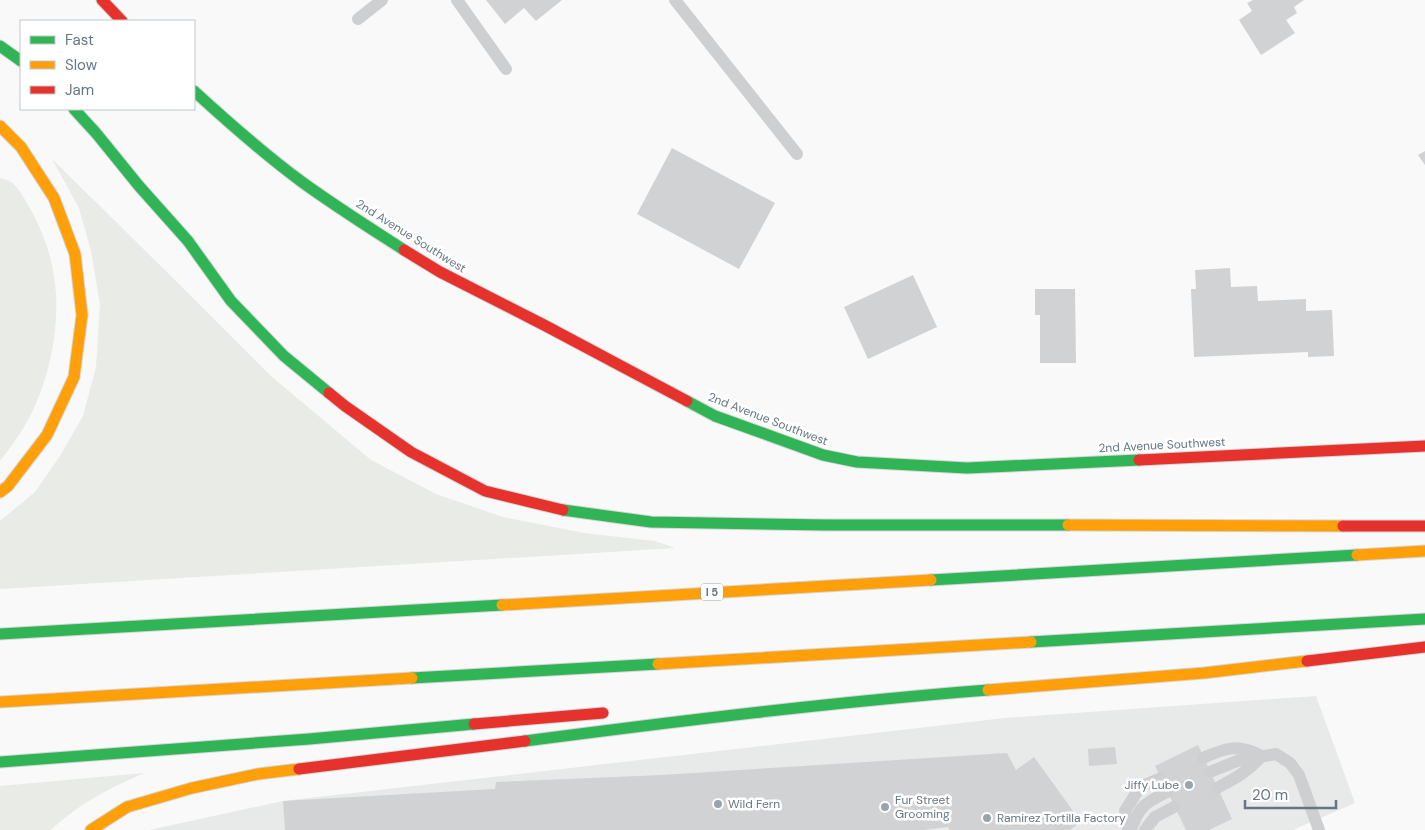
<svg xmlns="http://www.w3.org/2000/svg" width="1425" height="830" viewBox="0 0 1425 830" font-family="'DM Sans',sans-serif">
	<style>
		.built { fill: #e8e9e9 }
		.green { fill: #e8ebe6 }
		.building { fill: #d0d2d3 }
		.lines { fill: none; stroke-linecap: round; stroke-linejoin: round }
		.fast-casing { stroke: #d5d6d7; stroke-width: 13 }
		.slow-casing { stroke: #d5d6d7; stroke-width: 13 }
		.jam-casing { stroke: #d5d6d7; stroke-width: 13 }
		.lane { stroke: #cecfd0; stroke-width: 12 }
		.fast { stroke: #30b455; stroke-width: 11 }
		.slow { stroke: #ff9f0a; stroke-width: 11 }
		.jam { stroke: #e5322d; stroke-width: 11 }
		.poi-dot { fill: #99a4ac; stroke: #fff; stroke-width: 2 }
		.labels { text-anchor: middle; stroke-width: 5; stroke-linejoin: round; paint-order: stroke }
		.shield { fill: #fff; stroke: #939fa8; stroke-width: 1 }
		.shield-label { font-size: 11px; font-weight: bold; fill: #657683 }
		.street-label { font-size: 12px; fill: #657683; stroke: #fff }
		.poi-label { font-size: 12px; fill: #657683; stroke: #fff; text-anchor: start }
	</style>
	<rect width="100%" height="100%" fill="#f9f9f9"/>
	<path class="built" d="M 1316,696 L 1355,803 L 1293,830 L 149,830 L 283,801 L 1005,718 Z"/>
	<path class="green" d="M 52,159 L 173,278 L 272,377 L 371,460 L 436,494 L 503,517 L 584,533 L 655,541 L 675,548 L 0,589 L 0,521 L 35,492 L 60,456 L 83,416 L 96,367 L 100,304 L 91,251 L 79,208 Z
		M 0,178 C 3,179 8,180 11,182 C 19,187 35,216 39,226 C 46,242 52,260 54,277 C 61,316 52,367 36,403 C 28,424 13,444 0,461 Z
		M 144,773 C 108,789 80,803 51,830 L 0,830 L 0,786 Z"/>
	<path class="building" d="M 486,0 L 562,0 L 536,21 L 524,8 L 505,24 Z
		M 1253,0 L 1304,0 L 1294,7 L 1297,13 L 1286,20 L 1295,33 L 1261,55 L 1239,20 L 1252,11 L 1247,3 Z
		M 672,148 L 775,203 L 739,269 L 637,214 Z
		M 1425,151 L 1425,165 L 1418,155 Z
		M 1230,268 L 1231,287 L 1257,286 L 1258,301 L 1306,299 L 1306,311 L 1332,310 L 1334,356 L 1308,357 L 1308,352 L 1194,357 L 1191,289 L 1196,289 L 1195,270 Z
		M 913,275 L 937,327 L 868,359 L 844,307 Z
		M 1035,289 L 1075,289 L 1076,363 L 1040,363 L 1040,315 L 1035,315 Z
		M 1198,745 L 1232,819 L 1209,830 L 1186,830 L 1155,766 Z
		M 1115,747 L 1117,764 L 1089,766 L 1088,749 Z
		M 1007,753 L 1016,770 L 1034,757 L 1081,822 L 1070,830 L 950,830 L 948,827 L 923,830 L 285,830 L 283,801 L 495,789 L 496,782 L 662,775 Z"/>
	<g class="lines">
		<g class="fast-casing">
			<path id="fast" d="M 0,46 L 21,61
				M 194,91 C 229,123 264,154 302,182 C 335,206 370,228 404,250
				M 74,109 L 96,133 L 139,186 L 188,241 L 231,301 L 284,356 L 329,393
				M 687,401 L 715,416 L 823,455 L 857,462 L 967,468 L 1139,460
				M 563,510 L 651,522 L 826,525 L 1068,525
				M 931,580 L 1357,555
				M 0,634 L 502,605
				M 1031,642 L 1425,619
				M 412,678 L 658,664
				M 525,741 C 679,721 833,702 988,690
				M 0,762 L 309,739 L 474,724"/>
		</g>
		<g class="slow-casing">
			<path id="slow" d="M 0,126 L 21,147 L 54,198 L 75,254 L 82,315 L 74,377 L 47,435 L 8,486 L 0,492
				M 1068,525 L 1343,526
				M 1357,555 L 1425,551
				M 502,605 L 931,580
				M 658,664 L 1031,642
				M 988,690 L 1204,673 L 1307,661
				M 0,702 L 412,678
				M 91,830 L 127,807 L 192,788 L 258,774 L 299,769"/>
		</g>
		<g class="jam-casing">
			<path id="jam" d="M 102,0 L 122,21
				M 404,250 L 440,272 L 544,325 L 687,401
				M 329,393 L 345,406 L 411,452 L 485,491 L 563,510
				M 1139,460 L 1425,446
				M 1343,526 L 1425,526
				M 1307,661 L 1425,647
				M 474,724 L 603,713
				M 299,769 L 525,741"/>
		</g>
		<path class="lane" d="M 457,0 L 506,69
			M 675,0 L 797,154
			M 358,19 L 382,0
			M 1203,758 C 1227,747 1238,744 1262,756 C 1247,772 1236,778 1217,788
			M 1210,772 L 1237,761 L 1276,754 L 1290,763 L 1299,775 L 1319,830
			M 1128,830 L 1125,811 L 1140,787 L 1161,778
			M 1131,830 C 1139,806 1145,803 1167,792
			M 1145,830 L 1155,817 L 1174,807"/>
		<use href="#fast" class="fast"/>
		<use href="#slow" class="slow"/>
		<use href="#jam" class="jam"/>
	</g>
	<g class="poi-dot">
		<circle cx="1189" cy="785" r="5"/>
		<circle cx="718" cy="804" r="5"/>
		<circle cx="885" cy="807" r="5"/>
		<circle cx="987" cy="818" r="5"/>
	</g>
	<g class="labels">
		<rect class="shield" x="701" y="583.5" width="22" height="17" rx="4"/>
		<g class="shield-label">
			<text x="712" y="596">I 5</text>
		</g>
		<g class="street-label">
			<text transform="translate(411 236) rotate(32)" y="4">2nd Avenue Southwest</text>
			<text transform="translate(768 419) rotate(21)" y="4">2nd Avenue Southwest</text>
			<text transform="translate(1162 445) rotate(-3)" y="4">2nd Avenue Southwest</text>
		</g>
		<g class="poi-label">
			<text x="1179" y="789" text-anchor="end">Jiffy Lube</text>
			<text x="895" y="804">Fur Street<tspan x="895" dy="14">Grooming</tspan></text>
			<text x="728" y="808">Wild Fern</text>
			<text x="997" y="822">Ramirez Tortilla Factory</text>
		</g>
	</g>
	<rect x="20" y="20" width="175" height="90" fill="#ffffff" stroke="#c1c8cd"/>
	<rect x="30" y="36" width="25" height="8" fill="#30b455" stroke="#c1c8cd"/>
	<text x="65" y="45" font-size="15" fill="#657683">Fast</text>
	<rect x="30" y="61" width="25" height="8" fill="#ff9f0a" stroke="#c1c8cd"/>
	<text x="65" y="70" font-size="15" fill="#657683">Slow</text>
	<rect x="30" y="86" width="25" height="8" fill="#e5322d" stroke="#c1c8cd"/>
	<text x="65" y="95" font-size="15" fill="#657683">Jam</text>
	<path d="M1245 800v8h91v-8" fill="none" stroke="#657683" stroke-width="2.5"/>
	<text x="1252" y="800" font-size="15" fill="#657683" stroke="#ffffff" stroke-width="4" paint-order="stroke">20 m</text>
</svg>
